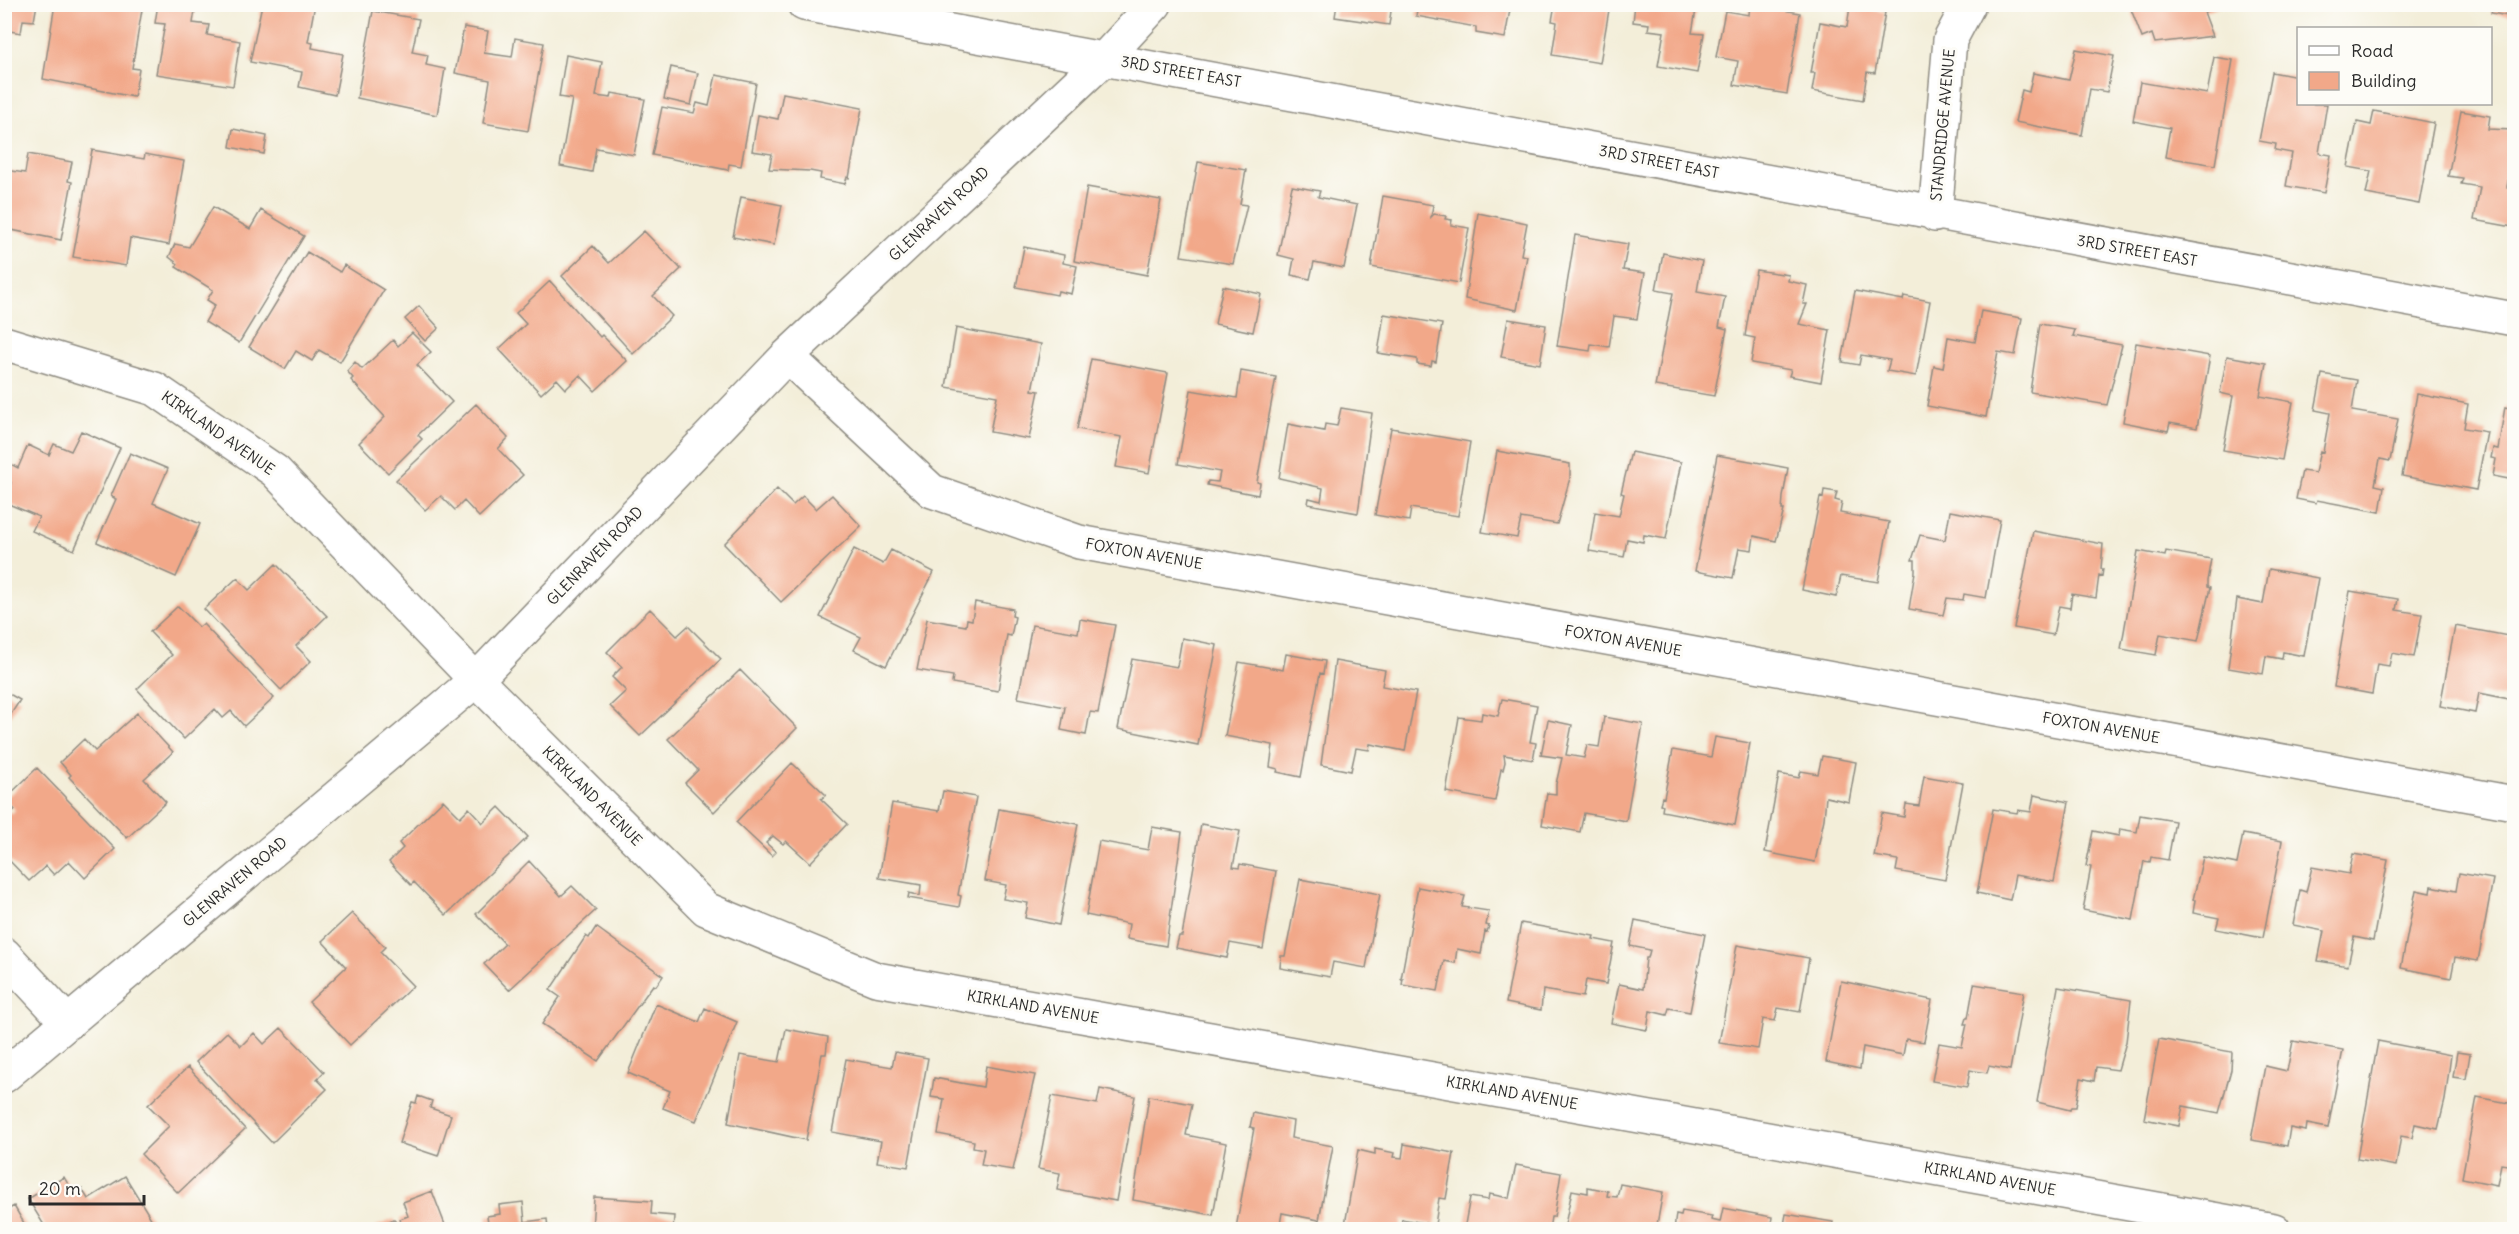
<svg xmlns="http://www.w3.org/2000/svg" width="2519" height="1234" viewBox="0 0 2519 1234" font-family="Delius,sans-serif">
	<style>
		.building { fill: #f2a889 }
		.lines { fill: none; stroke-linecap: round; stroke-linejoin: round }
		.minor-casing { stroke: #8f8c82; stroke-width: 36 }
		.minor { stroke: #fff; stroke-width: 33 }
		.labels { text-anchor: middle; stroke-width: 6; stroke-linejoin: round; paint-order: stroke }
		.street-label { font-size: 15px; fill: #2b2b2b; stroke: #fdfcf7 }
	</style>
	<rect width="100%" height="100%" fill="#fdfcf7"/>
	<filter id="ink" filterUnits="userSpaceOnUse"><feTurbulence type="fractalNoise" baseFrequency=".0167" numOctaves="2"/><feDisplacementMap in="SourceGraphic" scale="12" xChannelSelector="R" yChannelSelector="G"/><feConvolveMatrix kernelMatrix="1 2 1 2 8 2 1 2 1" color-interpolation-filters="sRGB"/></filter>
	<filter id="wash" filterUnits="userSpaceOnUse"><feTurbulence type="fractalNoise" baseFrequency=".008" numOctaves="4" result="noise"/><feDisplacementMap in="SourceGraphic" scale="24" xChannelSelector="R" yChannelSelector="G"/><feGaussianBlur stdDeviation="1.35" result="paint"/><feColorMatrix in="noise" values="0 0 0 0 0 0 0 0 0 0 0 0 0 0 0 0 0 1.4 0 .05"/><feComposite in="paint" operator="in"/></filter>
	<g filter="url(#wash)">
		<rect width="100%" height="100%" fill="#f3eed9"/>
		<g id="blocks">
			<path class="building" d="M 4,4 L 37,4 L 34,21 L 23,20 L 21,33 L 4,30 Z
				M 55,4 L 100,4 L 106,7 L 106,4 L 143,4 L 132,68 L 139,69 L 134,97 L 43,79 Z
				M 158,4 L 196,4 L 193,23 L 209,25 L 207,35 L 240,41 L 233,86 L 156,74 L 165,24 L 155,23 Z
				M 262,4 L 315,4 L 308,42 L 313,43 L 312,48 L 343,54 L 335,95 L 299,87 L 302,72 L 250,62 Z
				M 1337,4 L 1392,4 L 1389,25 L 1335,17 Z
				M 1418,4 L 1511,4 L 1505,38 L 1476,33 L 1476,27 L 1416,16 Z
				M 1555,4 L 1610,4 L 1600,63 L 1552,55 L 1557,22 L 1552,21 Z
				M 1635,4 L 1697,4 L 1692,33 L 1704,34 L 1697,73 L 1658,66 L 1664,32 L 1648,30 L 1649,24 L 1633,22 Z
				M 1750,4 L 1800,13 L 1787,94 L 1734,85 L 1738,61 L 1716,57 L 1725,11 L 1749,15 Z
				M 2129,4 L 2221,4 L 2221,5 L 2204,12 L 2213,36 L 2155,43 L 2152,34 L 2142,38 Z
				M 2493,4 L 2514,4 L 2514,17 L 2491,13 Z
				M 1850,6 L 1885,12 L 1875,73 L 1867,72 L 1863,100 L 1812,91 L 1815,73 L 1811,73 L 1820,22 L 1847,27 Z
				M 373,11 L 419,19 L 412,52 L 428,55 L 426,65 L 445,69 L 437,115 L 357,98 Z
				M 464,27 L 488,31 L 484,53 L 512,57 L 515,38 L 544,43 L 528,131 L 483,123 L 490,80 L 455,73 Z
				M 2076,49 L 2114,56 L 2107,92 L 2090,89 L 2082,135 L 2015,122 L 2022,90 L 2029,92 L 2033,73 L 2069,80 Z
				M 566,55 L 602,62 L 596,96 L 611,98 L 612,93 L 645,99 L 634,155 L 596,148 L 592,172 L 560,166 L 572,99 L 559,97 Z
				M 2214,57 L 2233,60 L 2215,165 L 2165,157 L 2170,128 L 2133,121 L 2140,82 L 2207,94 Z
				M 671,67 L 698,73 L 691,105 L 664,99 Z
				M 2272,72 L 2298,77 L 2298,104 L 2327,104 L 2319,153 L 2331,155 L 2324,193 L 2286,186 L 2292,153 L 2275,150 L 2276,144 L 2259,141 Z
				M 716,75 L 756,83 L 741,166 L 729,164 L 728,170 L 652,155 L 662,107 L 694,113 L 697,103 L 709,106 Z
				M 783,93 L 862,108 L 849,178 L 847,177 L 845,184 L 820,179 L 821,173 L 810,171 L 769,169 L 772,154 L 752,151 L 758,115 L 778,119 Z
				M 2374,111 L 2434,123 L 2419,204 L 2366,194 L 2371,171 L 2348,167 L 2357,122 L 2371,125 Z
				M 2461,111 L 2490,116 L 2488,129 L 2514,130 L 2514,148 L 2507,187 L 2514,188 L 2513,227 L 2474,220 L 2480,187 L 2461,184 L 2463,178 L 2448,176 Z
				M 233,129 L 267,136 L 264,154 L 230,147 Z
				M 92,150 L 144,159 L 145,154 L 184,161 L 169,245 L 130,238 L 126,266 L 73,257 Z
				M 28,154 L 72,162 L 68,181 L 72,182 L 61,240 L 11,230 L 5,257 L 5,170 L 25,173 Z
				M 1198,162 L 1246,170 L 1240,204 L 1247,205 L 1233,264 L 1181,256 Z
				M 1292,186 L 1320,191 L 1318,197 L 1357,205 L 1344,268 L 1314,262 L 1310,279 L 1291,275 L 1294,259 L 1278,255 Z
				M 1087,187 L 1161,200 L 1147,275 L 1074,261 Z
				M 1383,196 L 1433,205 L 1431,217 L 1434,214 L 1446,216 L 1445,219 L 1452,220 L 1451,225 L 1469,228 L 1459,283 L 1371,267 Z
				M 741,197 L 782,205 L 774,245 L 733,237 Z
				M 213,207 L 250,229 L 261,210 L 304,236 L 239,343 L 205,322 L 215,305 L 207,300 L 213,290 L 176,267 L 178,264 L 169,257 L 175,244 L 189,247 Z
				M 1478,213 L 1527,223 L 1521,255 L 1527,256 L 1517,310 L 1465,299 Z
				M 644,231 L 681,269 L 653,296 L 672,316 L 633,354 L 562,276 L 593,246 L 609,263 Z
				M 1575,235 L 1628,244 L 1623,270 L 1645,273 L 1637,319 L 1614,316 L 1609,347 L 1591,344 L 1590,351 L 1557,346 Z
				M 1024,247 L 1064,255 L 1063,263 L 1077,266 L 1071,294 L 1058,291 L 1057,295 L 1016,287 Z
				M 307,252 L 340,272 L 344,265 L 384,290 L 340,362 L 319,350 L 312,361 L 296,351 L 285,369 L 249,347 Z
				M 1663,253 L 1702,261 L 1697,292 L 1725,297 L 1719,327 L 1727,329 L 1714,396 L 1655,386 L 1673,293 L 1656,290 Z
				M 1756,270 L 1789,275 L 1788,281 L 1807,285 L 1803,304 L 1807,304 L 1799,324 L 1830,330 L 1821,382 L 1789,376 L 1791,370 L 1751,363 L 1755,338 L 1745,336 Z
				M 550,281 L 600,337 L 602,335 L 627,361 L 595,391 L 580,375 L 566,389 L 557,379 L 541,394 L 499,349 L 526,324 L 516,313 Z
				M 1223,286 L 1261,294 L 1253,332 L 1215,324 Z
				M 1855,291 L 1903,300 L 1904,296 L 1930,301 L 1916,376 L 1887,371 L 1890,360 L 1861,355 L 1859,365 L 1842,362 Z
				M 419,306 L 439,328 L 425,341 L 405,319 Z
				M 1981,311 L 2022,318 L 2015,355 L 1998,352 L 1986,417 L 1927,406 L 1934,366 L 1943,368 L 1948,337 L 1975,342 Z
				M 1384,314 L 1442,324 L 1436,362 L 1432,361 L 1431,366 L 1417,364 L 1417,359 L 1378,353 Z
				M 1508,319 L 1546,325 L 1540,364 L 1501,357 Z
				M 2040,324 L 2075,330 L 2073,336 L 2122,345 L 2107,405 L 2030,392 Z
				M 956,328 L 1041,344 L 1032,390 L 1039,391 L 1029,439 L 990,432 L 997,396 L 946,387 Z
				M 412,333 L 431,352 L 417,365 L 452,402 L 418,435 L 422,439 L 388,473 L 359,443 L 385,417 L 351,380 L 353,378 L 347,371 L 355,362 L 362,369 L 393,340 L 398,346 Z
				M 2136,343 L 2210,356 L 2197,428 L 2170,423 L 2168,431 L 2123,422 Z
				M 2227,356 L 2266,363 L 2260,396 L 2293,402 L 2282,460 L 2223,450 L 2233,396 L 2220,393 Z
				M 1091,359 L 1168,373 L 1149,473 L 1116,467 L 1122,437 L 1077,429 Z
				M 1241,371 L 1276,377 L 1257,482 L 1260,483 L 1258,495 L 1207,485 L 1208,481 L 1218,482 L 1220,472 L 1178,464 L 1191,390 L 1237,398 Z
				M 2322,374 L 2357,380 L 2352,411 L 2398,419 L 2390,461 L 2380,459 L 2375,485 L 2384,487 L 2380,512 L 2317,500 L 2316,503 L 2296,499 L 2302,471 L 2315,473 L 2320,451 L 2323,452 L 2330,413 L 2315,410 Z
				M 2417,394 L 2468,404 L 2464,428 L 2487,432 L 2476,490 L 2402,476 Z
				M 476,404 L 508,438 L 498,449 L 523,475 L 479,517 L 464,501 L 455,510 L 441,496 L 425,510 L 396,480 Z
				M 2505,407 L 2514,409 L 2514,480 L 2493,476 L 2496,459 L 2491,458 L 2493,448 L 2498,449 Z
				M 1341,408 L 1372,413 L 1358,513 L 1308,504 L 1309,498 L 1321,501 L 1323,488 L 1279,478 L 1288,424 L 1324,431 L 1325,424 L 1337,426 Z
				M 1391,428 L 1470,442 L 1458,516 L 1411,508 L 1409,521 L 1375,515 Z
				M 81,431 L 120,448 L 74,550 L 32,531 L 39,517 L 4,502 L 11,483 L 4,480 L 4,467 L 7,462 L 18,468 L 28,445 L 49,455 L 54,444 L 71,451 Z
				M 1497,451 L 1570,464 L 1570,478 L 1557,524 L 1521,518 L 1517,538 L 1482,532 Z
				M 1631,452 L 1681,462 L 1666,539 L 1644,535 L 1643,542 L 1627,539 L 1624,557 L 1589,551 L 1595,512 L 1619,516 L 1624,494 L 1621,493 Z
				M 130,453 L 168,469 L 153,503 L 200,524 L 176,577 L 97,542 L 116,499 L 111,496 Z
				M 1717,455 L 1788,468 L 1783,497 L 1782,510 L 1784,510 L 1776,541 L 1754,536 L 1752,550 L 1739,548 L 1733,578 L 1695,571 Z
				M 777,489 L 793,505 L 803,496 L 816,509 L 832,495 L 861,526 L 781,602 L 724,544 Z
				M 1824,490 L 1837,492 L 1835,500 L 1842,502 L 1840,513 L 1889,522 L 1878,582 L 1841,576 L 1836,597 L 1802,590 L 1820,497 L 1823,498 Z
				M 1950,511 L 2000,520 L 1986,598 L 1964,594 L 1963,600 L 1947,598 L 1943,615 L 1909,609 L 1915,572 L 1915,560 L 1912,560 L 1920,535 L 1945,540 Z
				M 2033,531 L 2103,544 L 2101,569 L 2103,569 L 2102,576 L 2099,575 L 2096,598 L 2072,594 L 2070,608 L 2059,606 L 2053,635 L 2014,628 Z
				M 854,549 L 883,564 L 891,550 L 934,572 L 886,666 L 854,650 L 861,637 L 820,617 Z
				M 2138,551 L 2165,556 L 2166,551 L 2211,559 L 2207,581 L 2207,587 L 2210,588 L 2198,641 L 2160,634 L 2156,655 L 2121,649 Z
				M 276,564 L 327,616 L 296,646 L 311,661 L 281,690 L 204,609 L 237,578 L 249,590 Z
				M 2269,569 L 2318,578 L 2304,656 L 2283,652 L 2282,659 L 2266,656 L 2263,674 L 2228,668 L 2237,599 L 2263,604 Z
				M 2350,591 L 2398,599 L 2396,610 L 2422,614 L 2414,657 L 2392,653 L 2389,666 L 2377,664 L 2372,694 L 2334,687 Z
				M 975,602 L 1013,609 L 1012,616 L 1015,617 L 1011,636 L 1007,635 L 998,691 L 952,683 L 953,676 L 917,670 L 927,619 L 966,626 L 967,619 L 972,620 Z
				M 178,606 L 199,627 L 203,624 L 274,698 L 244,726 L 231,711 L 223,718 L 215,709 L 184,739 L 137,689 L 172,655 L 150,632 Z
				M 650,609 L 677,636 L 688,626 L 721,659 L 640,736 L 610,706 L 626,691 L 612,677 L 622,667 L 607,652 Z
				M 1080,619 L 1115,625 L 1098,713 L 1090,712 L 1086,735 L 1061,730 L 1065,707 L 1018,698 L 1032,625 L 1078,633 Z
				M 2455,626 L 2514,637 L 2514,700 L 2479,693 L 2475,713 L 2440,706 Z
				M 1182,638 L 1217,645 L 1198,745 L 1118,729 L 1132,659 L 1177,667 Z
				M 1286,654 L 1325,661 L 1323,674 L 1320,673 L 1301,777 L 1277,772 L 1278,769 L 1270,767 L 1273,745 L 1225,736 L 1239,662 L 1283,670 Z
				M 1335,661 L 1385,670 L 1382,686 L 1416,692 L 1405,751 L 1370,744 L 1369,750 L 1356,748 L 1351,771 L 1321,765 Z
				M 740,670 L 797,728 L 714,812 L 685,783 L 698,770 L 668,739 Z
				M 4,691 L 20,700 L 4,725 Z
				M 1502,699 L 1537,705 L 1530,742 L 1536,743 L 1533,760 L 1504,755 L 1505,762 L 1503,770 L 1501,769 L 1495,801 L 1446,792 L 1459,717 L 1481,720 L 1482,713 L 1498,716 Z
				M 137,713 L 173,752 L 144,779 L 166,802 L 127,838 L 69,777 L 71,775 L 60,762 L 84,739 L 95,751 Z
				M 1604,717 L 1643,724 L 1626,821 L 1584,813 L 1580,832 L 1542,825 L 1547,793 L 1556,794 L 1556,784 L 1562,758 L 1541,755 L 1548,720 L 1572,725 L 1566,755 L 1584,758 L 1587,745 L 1599,747 Z
				M 1715,737 L 1750,743 L 1735,825 L 1662,811 L 1663,805 L 1660,804 L 1662,797 L 1664,798 L 1673,750 L 1711,757 Z
				M 1822,756 L 1856,762 L 1849,802 L 1826,797 L 1824,819 L 1815,862 L 1765,852 L 1779,774 L 1799,778 L 1801,771 L 1818,774 Z
				M 792,763 L 826,795 L 821,799 L 847,824 L 810,863 L 786,841 L 783,844 L 773,836 L 766,843 L 776,852 L 772,856 L 736,822 Z
				M 37,768 L 115,849 L 85,878 L 69,861 L 54,875 L 46,866 L 29,881 L 4,855 L 4,807 L 11,814 L 15,810 L 5,799 Z
				M 1924,776 L 1963,783 L 1945,880 L 1896,871 L 1898,860 L 1874,856 L 1882,813 L 1904,817 L 1906,804 L 1919,806 Z
				M 943,791 L 976,797 L 958,895 L 961,896 L 959,907 L 908,898 L 909,893 L 920,896 L 921,885 L 879,878 L 892,803 L 939,811 Z
				M 2034,795 L 2069,802 L 2054,882 L 2015,875 L 2010,900 L 1977,893 L 1993,809 L 2017,813 L 2018,810 L 2031,812 Z
				M 443,800 L 460,817 L 469,808 L 483,823 L 499,807 L 528,837 L 446,915 L 414,882 L 411,885 L 389,862 L 403,848 L 399,843 Z
				M 999,809 L 1078,824 L 1059,925 L 1025,918 L 1028,903 L 1003,899 L 1006,885 L 985,881 Z
				M 2140,815 L 2175,821 L 2168,860 L 2151,857 L 2150,862 L 2144,861 L 2133,920 L 2083,910 L 2091,867 L 2086,866 L 2093,831 L 2119,836 L 2120,829 L 2137,832 Z
				M 1201,824 L 1240,831 L 1233,867 L 1239,868 L 1240,864 L 1276,871 L 1263,949 L 1230,943 L 1227,958 L 1176,948 L 1179,936 L 1182,936 Z
				M 1152,827 L 1182,832 L 1166,946 L 1127,939 L 1129,924 L 1086,915 L 1099,841 L 1148,850 Z
				M 2243,834 L 2282,841 L 2263,938 L 2216,929 L 2219,918 L 2193,913 L 2195,900 L 2193,900 L 2203,857 L 2237,864 Z
				M 2353,854 L 2388,860 L 2373,941 L 2354,937 L 2348,966 L 2318,961 L 2324,931 L 2293,925 L 2300,890 L 2306,892 L 2312,867 L 2349,874 Z
				M 529,861 L 561,896 L 572,886 L 596,910 L 509,990 L 484,964 L 505,944 L 476,914 Z
				M 2459,873 L 2493,879 L 2478,961 L 2455,957 L 2451,978 L 2401,968 L 2416,890 L 2430,893 L 2431,886 L 2456,891 Z
				M 1300,879 L 1380,894 L 1366,968 L 1333,962 L 1330,977 L 1280,968 L 1281,956 L 1285,956 Z
				M 1418,887 L 1465,896 L 1462,907 L 1489,911 L 1486,925 L 1489,926 L 1487,932 L 1485,931 L 1481,954 L 1457,949 L 1455,963 L 1444,961 L 1438,991 L 1402,985 L 1403,979 L 1401,979 Z
				M 352,913 L 385,947 L 380,952 L 413,986 L 350,1045 L 309,1002 L 346,967 L 322,941 Z
				M 1635,920 L 1705,934 L 1690,1012 L 1669,1008 L 1667,1015 L 1650,1011 L 1647,1030 L 1611,1023 L 1619,984 L 1643,989 L 1646,958 L 1648,958 L 1650,950 L 1630,946 Z
				M 1521,923 L 1594,936 L 1593,939 L 1614,943 L 1606,984 L 1586,980 L 1583,997 L 1543,990 L 1541,1010 L 1506,1003 Z
				M 596,927 L 663,976 L 656,986 L 653,985 L 598,1061 L 542,1024 L 560,997 L 550,990 L 586,936 L 589,938 Z
				M 1737,945 L 1809,958 L 1800,1012 L 1778,1008 L 1775,1021 L 1763,1019 L 1758,1049 L 1719,1043 Z
				M 1841,981 L 1932,1000 L 1924,1042 L 1906,1039 L 1903,1055 L 1863,1047 L 1860,1069 L 1826,1062 Z
				M 1974,984 L 2024,992 L 2010,1070 L 1989,1066 L 1987,1073 L 1970,1070 L 1967,1087 L 1932,1081 L 1939,1043 L 1962,1047 L 1967,1024 L 1964,1024 L 1966,1018 L 1968,1018 Z
				M 2058,987 L 2131,1000 L 2126,1042 L 2118,1070 L 2096,1067 L 2094,1081 L 2081,1078 L 2076,1107 L 2071,1107 L 2070,1110 L 2037,1102 Z
				M 656,1004 L 699,1022 L 705,1008 L 737,1022 L 696,1121 L 663,1108 L 670,1091 L 628,1073 Z
				M 281,1028 L 324,1072 L 317,1079 L 327,1089 L 272,1143 L 196,1062 L 227,1032 L 241,1046 L 254,1033 L 264,1044 Z
				M 786,1029 L 828,1037 L 826,1054 L 822,1054 L 806,1140 L 728,1123 L 740,1055 L 779,1062 Z
				M 2159,1039 L 2232,1052 L 2231,1070 L 2219,1113 L 2183,1106 L 2179,1126 L 2144,1119 Z
				M 2293,1041 L 2343,1050 L 2328,1128 L 2307,1124 L 2306,1131 L 2290,1128 L 2287,1146 L 2251,1140 L 2265,1066 L 2287,1071 Z
				M 2378,1041 L 2451,1055 L 2445,1100 L 2438,1129 L 2415,1124 L 2412,1138 L 2401,1136 L 2396,1166 L 2357,1159 Z
				M 895,1052 L 928,1058 L 908,1167 L 877,1162 L 881,1141 L 832,1132 L 846,1059 L 892,1067 Z
				M 2457,1052 L 2470,1054 L 2466,1079 L 2453,1077 Z
				M 986,1066 L 1035,1075 L 1013,1170 L 981,1165 L 984,1149 L 973,1147 L 974,1141 L 938,1134 L 944,1099 L 931,1097 L 934,1078 L 983,1087 Z
				M 188,1067 L 245,1129 L 178,1193 L 141,1154 L 169,1126 L 148,1105 Z
				M 1100,1089 L 1135,1096 L 1116,1201 L 1057,1190 L 1060,1173 L 1038,1169 L 1052,1096 L 1097,1104 Z
				M 418,1096 L 432,1101 L 430,1108 L 451,1115 L 438,1156 L 399,1143 L 412,1102 L 416,1103 Z
				M 1149,1096 L 1192,1104 L 1186,1135 L 1226,1143 L 1213,1215 L 1133,1200 Z
				M 2477,1097 L 2514,1104 L 2514,1166 L 2501,1164 L 2497,1185 L 2462,1178 Z
				M 1253,1113 L 1293,1121 L 1291,1138 L 1333,1146 L 1319,1220 L 1282,1213 L 1279,1230 L 1236,1228 L 1254,1128 L 1250,1127 Z
				M 1404,1144 L 1454,1153 L 1446,1199 L 1439,1198 L 1435,1225 L 1402,1219 L 1400,1230 L 1344,1230 L 1358,1150 L 1375,1154 L 1375,1149 L 1395,1153 L 1394,1157 L 1402,1158 Z
				M 1516,1165 L 1561,1173 L 1554,1217 L 1551,1217 L 1549,1230 L 1464,1230 L 1470,1197 L 1488,1200 L 1489,1194 L 1509,1198 Z
				M 125,1176 L 158,1230 L 47,1230 L 28,1199 L 64,1177 L 73,1193 L 82,1189 L 88,1199 Z
				M 1620,1184 L 1663,1192 L 1656,1230 L 1564,1230 L 1572,1190 L 1588,1193 L 1588,1187 L 1608,1191 L 1607,1196 L 1617,1197 Z
				M 432,1191 L 447,1230 L 377,1230 L 375,1227 L 394,1219 L 397,1225 L 401,1223 L 400,1219 L 408,1216 L 403,1202 Z
				M 594,1197 L 652,1201 L 651,1214 L 674,1216 L 673,1230 L 592,1230 Z
				M 523,1202 L 525,1222 L 547,1219 L 548,1230 L 489,1230 L 487,1216 L 500,1214 L 499,1205 Z
				M 14,1206 L 28,1230 L 4,1230 L 4,1212 Z
				M 1723,1208 L 1772,1217 L 1770,1230 L 1674,1230 L 1676,1214 L 1681,1215 L 1682,1211 L 1712,1216 L 1711,1220 L 1720,1222 Z
				M 1786,1214 L 1833,1222 L 1831,1230 L 1783,1230 Z"/>
		</g>
	</g>
	<g filter="url(#ink)">
		<use href="#blocks" fill-opacity="0" stroke="#8f8c82" stroke-width="1.5"/>
		<g class="lines">
			<g class="minor-casing">
				<path id="minor" d="M 804,4 L 2514,319
					M 1935,215 L 1950,40 L 1969,4
					M 4,343 L 155,389 L 275,471 L 476,680 L 706,909 L 876,979 L 2274,1230
					M 787,356 L 932,491 L 1079,542 L 2514,803
					M 4,954 L 68,1023
					M 4,1076 L 476,680 L 787,356 L 1105,58 L 1155,4"/>
			</g>
			<use href="#minor" class="minor"/>
		</g>
	</g>
	<g class="labels">
		<g class="street-label">
			<text transform="translate(1181 72) rotate(10)" y="5">3RD STREET EAST</text>
			<text transform="translate(1943 125) rotate(-85)" y="5">STANDRIDGE AVENUE</text>
			<text transform="translate(1659 162) rotate(11)" y="5">3RD STREET EAST</text>
			<text transform="translate(939 214) rotate(-43)" y="5">GLENRAVEN ROAD</text>
			<text transform="translate(2137 251) rotate(10)" y="5">3RD STREET EAST</text>
			<text transform="translate(218 433) rotate(35)" y="5">KIRKLAND AVENUE</text>
			<text transform="translate(1144 554) rotate(10)" y="5">FOXTON AVENUE</text>
			<text transform="translate(595 556) rotate(-46)" y="5">GLENRAVEN ROAD</text>
			<text transform="translate(1623 641) rotate(10)" y="5">FOXTON AVENUE</text>
			<text transform="translate(2101 728) rotate(10)" y="5">FOXTON AVENUE</text>
			<text transform="translate(592 796) rotate(45)" y="5">KIRKLAND AVENUE</text>
			<text transform="translate(235 882) rotate(-40)" y="5">GLENRAVEN ROAD</text>
			<text transform="translate(1033 1007) rotate(10)" y="5">KIRKLAND AVENUE</text>
			<text transform="translate(1512 1093) rotate(10)" y="5">KIRKLAND AVENUE</text>
			<text transform="translate(1990 1179) rotate(10)" y="5">KIRKLAND AVENUE</text>
		</g>
	</g>
	<rect width="2519" height="1234" fill="none" stroke="#fdfcf7" stroke-width="24"/>
	<rect x="2297" y="27" width="195" height="78" fill="#fdfcf7" stroke="#a9a8a5" stroke-width="1.5"/>
	<rect x="2309" y="46" width="30" height="9" fill="#ffffff" stroke="#a9a8a5" stroke-width="1.5"/>
	<text x="2351" y="57" font-size="18" fill="#2b2b2b">Road</text>
	<rect x="2309" y="72" width="30" height="18" fill="#f2a889" stroke="#a9a8a5" stroke-width="1.5"/>
	<text x="2351" y="87" font-size="18" fill="#2b2b2b">Building</text>
	<path d="M30 1195v9h114v-9" fill="none" stroke="#2b2b2b" stroke-width="3"/>
	<text x="39" y="1195" font-size="18" fill="#2b2b2b" stroke="#fdfcf7" stroke-width="4.5" paint-order="stroke">20 m</text>
</svg>
